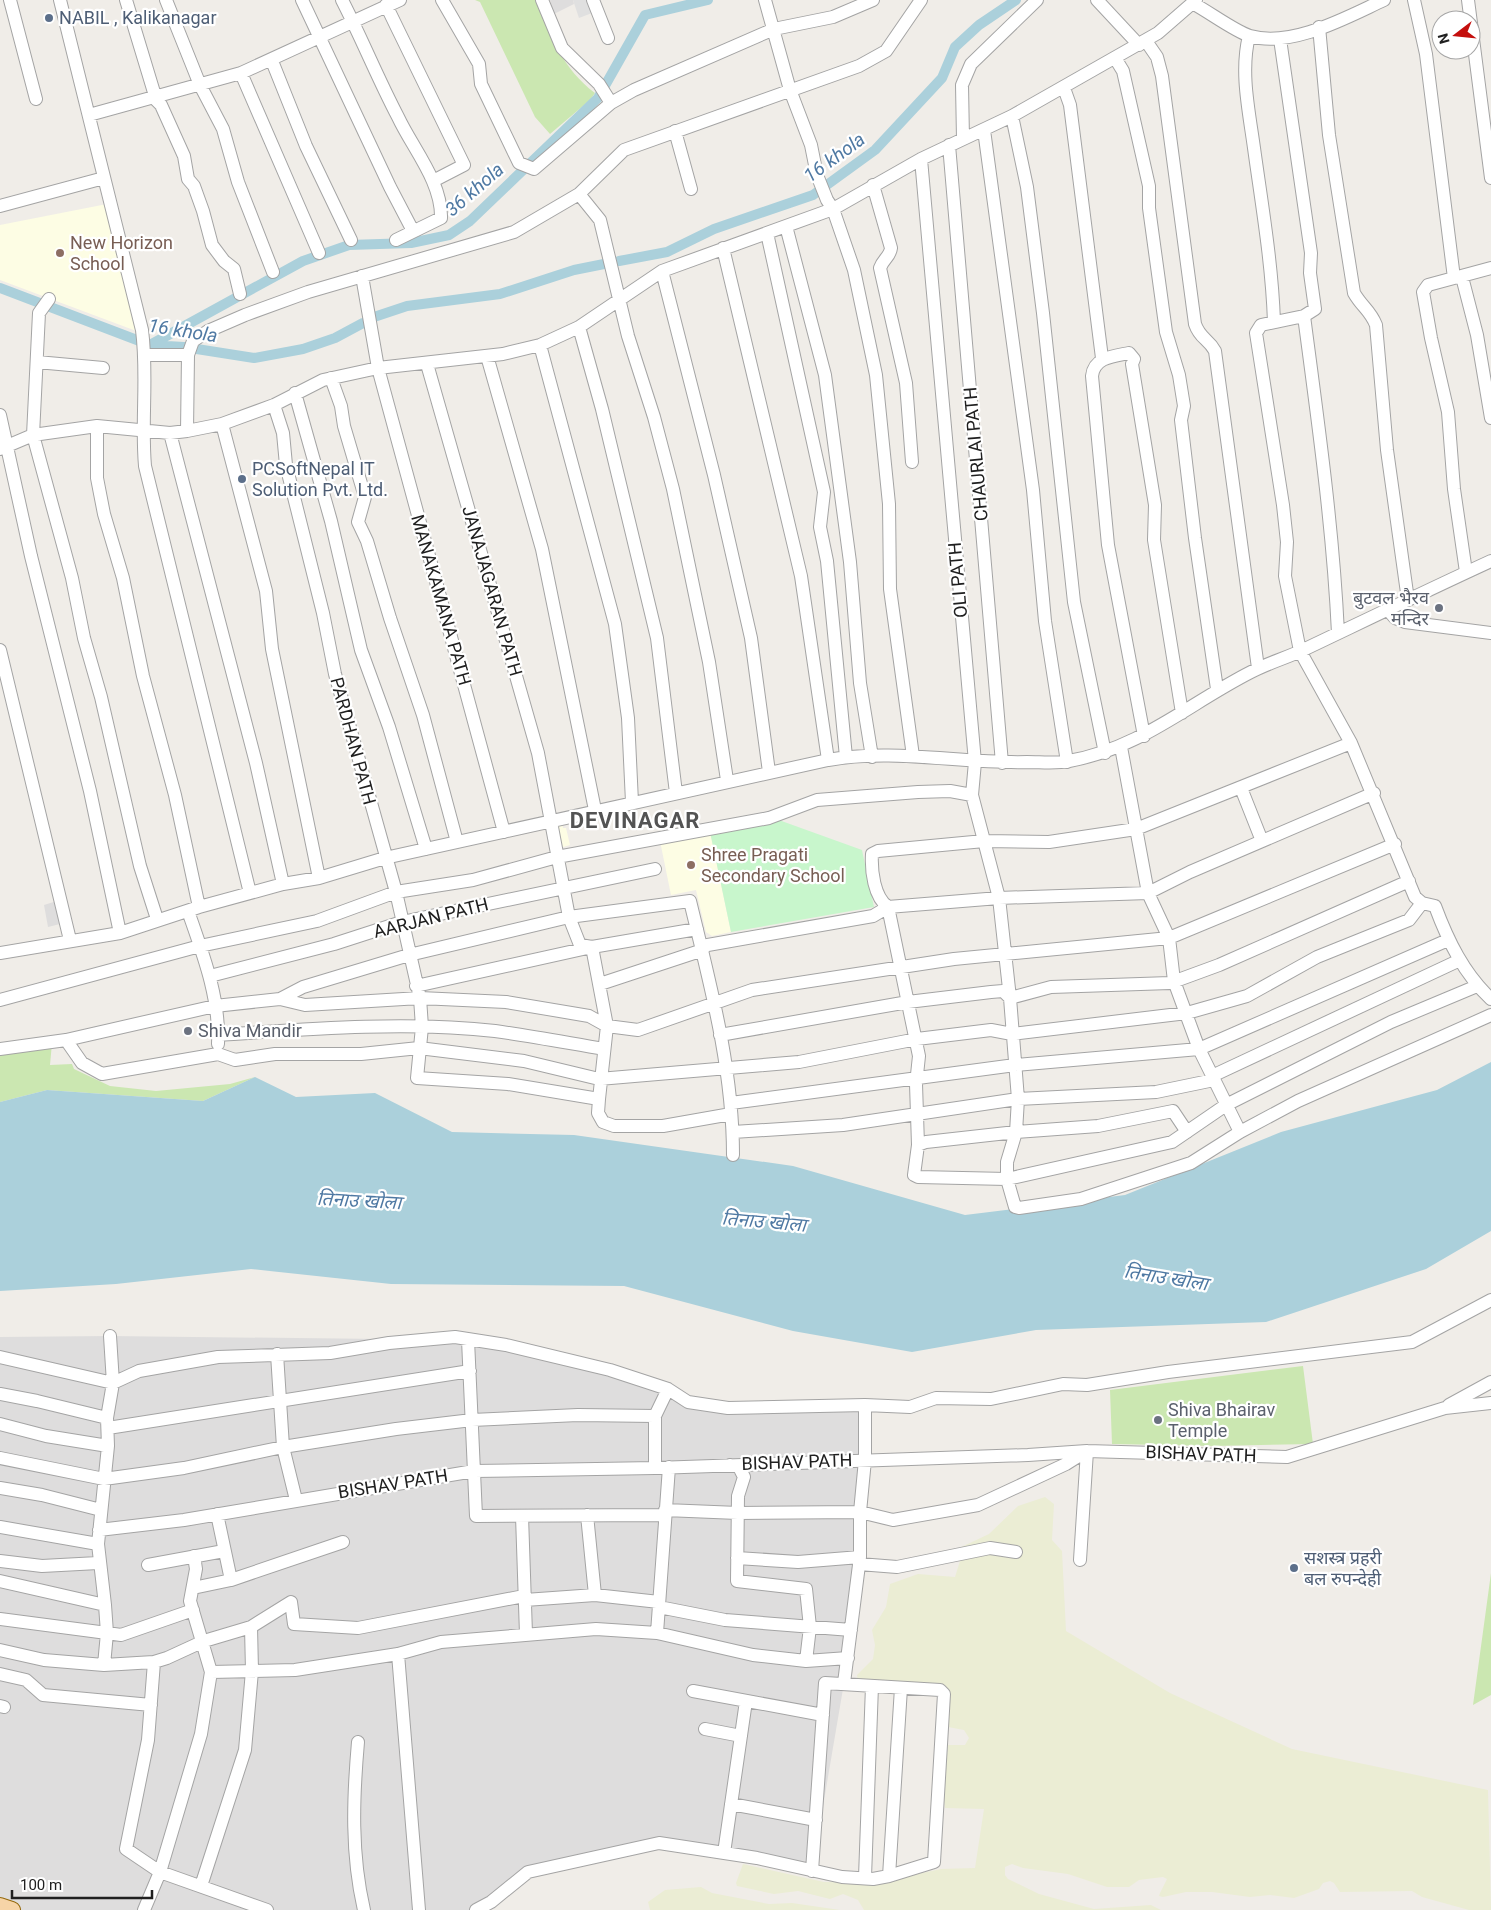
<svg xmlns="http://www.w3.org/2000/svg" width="1491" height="1910" viewBox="0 0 1491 1910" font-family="Roboto,'Noto Sans Devanagari',sans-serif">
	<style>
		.residential { fill: #dedddd }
		.education { fill: #fdfde4 }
		.farmland { fill: #ebedd4 }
		.grass { fill: #cbe7b1 }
		.park { fill: #c8f6cc }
		.parking { fill: #e0e0e0 }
		.water { fill: #abd0db }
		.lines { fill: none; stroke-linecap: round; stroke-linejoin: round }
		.canal { stroke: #abd0db; stroke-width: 10 }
		.minor-casing { stroke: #a4a4a4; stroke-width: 14 }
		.major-casing { stroke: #93670a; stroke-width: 18 }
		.minor { stroke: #fff; stroke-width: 12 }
		.major { stroke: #f6d4a7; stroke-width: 16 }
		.service-dot { fill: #5c6f8a; stroke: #fff; stroke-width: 2 }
		.education-dot { fill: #8d6e63; stroke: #fff; stroke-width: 2 }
		.worship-dot { fill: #6b7280; stroke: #fff; stroke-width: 2 }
		.labels { text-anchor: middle; stroke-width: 4.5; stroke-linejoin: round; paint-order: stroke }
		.service-label { font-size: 18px; fill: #4e5e75; stroke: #fff; text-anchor: start }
		.education-label { font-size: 18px; fill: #785e54; stroke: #fff; text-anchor: start }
		.street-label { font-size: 18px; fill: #202020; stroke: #fff }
		.worship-label { font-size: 18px; fill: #5b616d; stroke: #fff; text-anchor: start }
		.water-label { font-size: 19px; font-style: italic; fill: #4f79a3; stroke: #fff }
		.district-label { font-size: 22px; font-weight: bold; letter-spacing: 1px; fill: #535353; stroke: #fff }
	</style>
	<rect width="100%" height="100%" fill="#f0ede8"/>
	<path class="residential" d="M 550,0 L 573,0 L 574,4 L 554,14 Z
		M 60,900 L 64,923 L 48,927 L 44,905 Z
		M 110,1336 L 468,1340 L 668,1389 L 728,1408 L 865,1405 L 844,1683 L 812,1871 L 659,1843 L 528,1872 L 472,1910 L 11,1910 L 0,1906 L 0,1337 Z"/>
	<path class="education" d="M 107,204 L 139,332 L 0,280 L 0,225 Z
		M 562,824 L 563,828 L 566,828 L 570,845 L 560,848 L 553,826 Z
		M 710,831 L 731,932 L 712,936 L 706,932 L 696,890 L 671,895 L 660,841 Z"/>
	<path class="farmland" d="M 1045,1497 L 1054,1504 L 1052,1540 L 1062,1551 L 1066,1631 L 1170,1693 L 1292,1749 L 1488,1790 L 1491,1910 L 1469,1910 L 1422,1897 L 1412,1891 L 1340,1892 L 1334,1883 L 1330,1881 L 1323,1883 L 1319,1889 L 1294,1898 L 1270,1895 L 1250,1897 L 1212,1892 L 1186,1892 L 1163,1897 L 1159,1896 L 1160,1893 L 1167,1879 L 1163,1877 L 1139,1880 L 1129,1887 L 1107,1887 L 1068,1874 L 1023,1868 L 1012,1864 L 1005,1867 L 1005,1875 L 1008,1879 L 1039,1894 L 1094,1909 L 1151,1905 L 1161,1910 L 864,1910 L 858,1900 L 843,1894 L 830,1899 L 798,1891 L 774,1894 L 737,1886 L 736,1883 L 743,1864 L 824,1882 L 875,1883 L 941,1869 L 975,1868 L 984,1809 L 945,1808 L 943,1794 L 948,1745 L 965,1745 L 969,1738 L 964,1730 L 948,1727 L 949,1690 L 944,1686 L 858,1681 L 857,1675 L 873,1659 L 875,1645 L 872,1630 L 886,1607 L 890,1584 L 918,1574 L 955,1577 L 960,1561 L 955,1550 L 989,1534 L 1018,1506 Z
		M 701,1887 L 712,1893 L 769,1904 L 792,1903 L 840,1910 L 650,1910 L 648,1902 L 665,1890 Z"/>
	<path class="grass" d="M 475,0 L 536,0 C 550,36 563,69 595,93 L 590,100 L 550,134 L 535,117 L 480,2 Z
		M 52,1043 L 50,1065 L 72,1064 L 74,1069 L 110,1086 L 156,1091 L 230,1084 L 255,1077 L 203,1101 L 47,1090 L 0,1102 L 0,1051 Z
		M 1303,1366 L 1313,1444 L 1213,1446 L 1112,1444 L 1110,1390 Z
		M 1491,1573 L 1491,1695 L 1473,1705 Z"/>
	<path class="park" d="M 776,819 L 862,850 L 874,907 L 731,932 L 710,832 Z"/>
	<path class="parking" d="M 573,0 L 588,0 L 592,13 L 579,18 Z"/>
	<path class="water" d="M 1491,1062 L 1491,1231 L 1426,1269 L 1266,1322 L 1036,1330 L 912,1352 L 793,1331 L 624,1286 L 391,1284 L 251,1269 L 116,1284 L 0,1291 L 0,1102 L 47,1090 L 203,1101 L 255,1077 L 296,1097 L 375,1093 L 452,1132 L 574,1135 L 793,1166 L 965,1215 L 1125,1195 L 1281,1132 L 1437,1090 Z"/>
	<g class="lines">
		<path class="canal" d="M 619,261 L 667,252 L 714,229 L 813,195 L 875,150 L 942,78 L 955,47 L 979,25 L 1016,0
			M 0,288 L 150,345 L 184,347 L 254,358 L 303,349 L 335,338 L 363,323
			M 374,317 L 407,306 L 500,294 L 574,270 L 604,264
			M 150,345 L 303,261 L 349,245 L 411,243 L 449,235 L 470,221 L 598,98 L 645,15 L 708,0"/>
		<g class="minor-casing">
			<path id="minor" d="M 10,0 L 36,99
				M 60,0 L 142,330 C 148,375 141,421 145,466 L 250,893
				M 126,0 L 156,99
				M 166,0 L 200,85 L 223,129 L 238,182 L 273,272
				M 302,0 L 390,187 L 413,231
				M 342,0 C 362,39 378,79 398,117 C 413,149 442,182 441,218 L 396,240
				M 442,0 L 479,64 L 481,84 L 519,163 L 534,169 L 611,103 L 634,90 L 774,29 L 833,17 L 873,0
				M 542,0 L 562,48 L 599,84 L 611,103
				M 593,0 L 608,38
				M 765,0 L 790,90 L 811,145 L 817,175 L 827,200 L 833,209 L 854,270 L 876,375 L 889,504 L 890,589 L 913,756
				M 1097,0 L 1139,45
				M 1414,0 L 1426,54 L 1454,278
				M 1468,0 L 1491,178
				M 1194,4 C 1209,12 1236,32 1250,36 C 1292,48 1347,17 1384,0
				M 386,5 L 464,165 L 433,181
				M 1319,27 L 1329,135 L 1354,293 C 1362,307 1370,310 1376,325 L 1387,450 L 1408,600
				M 1249,36 C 1240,72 1249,111 1254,148 C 1262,206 1272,263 1274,322
				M 1280,39 L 1311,253 L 1310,273 L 1315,309 L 1304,316 C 1318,422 1333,527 1338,633
				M 1146,41 L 1157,57 L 1162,76 L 1195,324 C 1200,339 1208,338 1215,351 L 1258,668
				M 1115,58 L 1123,71 L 1149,186 L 1149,208 L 1166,332 L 1179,375 L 1184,406 L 1181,420 L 1195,538 L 1217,689
				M 272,61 L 306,146 L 351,240
				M 241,73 L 319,253
				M 1064,88 L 1070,105 L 1102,358
				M 155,99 L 161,105 L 184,156 L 188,179 L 194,186 L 203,211 L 212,245 L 224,261 L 234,269 L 240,294
				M 89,115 L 241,73 L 400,0
				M 1012,116 L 1027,187 L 1043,313 L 1074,602 L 1105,753
				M 984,130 L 1033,490 L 1045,621 L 1067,762
				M 675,131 L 691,189
				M 963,139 L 962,85 L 971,64 L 1037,0
				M 949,145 L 1002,763
				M 921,159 L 975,762 L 972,795 L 999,898 L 1010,998 L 1018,1099 L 1016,1132 L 1007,1162 L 1007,1179 L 1015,1207 L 1019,1208 L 1081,1199 L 1191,1163 L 1240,1132 L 1298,1101 L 1491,1015
				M 873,185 L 891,248 C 890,257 883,259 880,268 L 906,383 L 912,462
				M 579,194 L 600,220 L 628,336 L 654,417 L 673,489 L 709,662 L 727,780
				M 0,206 L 104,178
				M 786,226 L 825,375 L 850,562 L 860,683 L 872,757
				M 767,233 L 824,492 L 820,527 L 827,561 L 846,757
				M 723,248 L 801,576 L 828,760
				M 662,271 L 714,475 L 751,638 L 769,772
				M 362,276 L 378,368 L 504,832
				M 1462,277 L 1477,335 L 1491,418
				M 49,299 L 39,313 L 33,435 L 72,578 L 84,638 L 101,697 L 140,866 L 157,919
				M 1304,316 L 1261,325 L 1256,333 L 1283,505 L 1287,542 L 1285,576 L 1300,651 L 1351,743 L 1415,897 L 1422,903 L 1435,906 C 1448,941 1464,974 1491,999
				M 579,327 L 602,409 L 657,638 L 676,793
				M 540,345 L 615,624 L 628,718 L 632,802
				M 145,355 L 188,355
				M 487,356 L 542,549 L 595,810
				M 37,362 L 103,368
				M 427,364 L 538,753 L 569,917 L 580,945 L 592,947 L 607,1026 L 599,1099 L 598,1113 L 603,1122 L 614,1126 L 663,1126 L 731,1114
				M 331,378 L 341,406 L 344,426 L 365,497 L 358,522 L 367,541 L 390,618 L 423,715 L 457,842
				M 295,393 L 331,521 L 361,650 L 389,727 L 426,849
				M 274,405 L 283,433 L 286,465 L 323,613 L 335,674 L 396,892 L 420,998 L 422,1027 L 417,1078 L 508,1084 L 599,1099
				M 0,415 L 31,556 L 90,791 L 120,933
				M 222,424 L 266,591 L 272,649 L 319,878
				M 97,426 L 97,478 L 104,514 L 123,578 L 143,676 L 175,795 L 199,907
				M 187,431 L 188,355 L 193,341 L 208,331 L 245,315 L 308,292 L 514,232 L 579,194 L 624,150 L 859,66 L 886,51 L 921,0
				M 170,433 L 256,763 L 283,884
				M 0,449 L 33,435 L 97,426 L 170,433 L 187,431 L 222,424 L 274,405 L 323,380 L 378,368 L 503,354 L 540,345 L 579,327 L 662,271 L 833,209 L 921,159 L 1012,116 L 1158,33 L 1196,0
				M 1466,572 L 1454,489 L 1448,412 L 1431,338 L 1423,292 L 1428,285 L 1491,268
				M 1388,610 L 1395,618 L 1405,622 L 1491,633
				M 0,650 L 70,940
				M 1144,736 L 1108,545 L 1092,376 C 1094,357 1114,356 1129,353 L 1134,359 L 1132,364 L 1155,505 L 1154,540 L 1182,713
				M 1351,743 L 1136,829 L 1049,842 L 984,841 L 878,851 L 872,854 C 871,871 874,897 888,907 L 919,1056 L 916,1084 L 918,1145 L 914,1175 L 918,1177 L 1007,1179 L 1172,1142 L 1226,1105 L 1391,1022 L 1477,986
				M 1121,747 L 1148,893 L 1169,938 L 1174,981 L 1199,1049 L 1240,1132
				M 1241,788 L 1262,841
				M 188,911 C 203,954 220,998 218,1044
				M 702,946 L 873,916 L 888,907 L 999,898 L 1148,893 L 1190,872 L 1374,793
				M 0,953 L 120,933 L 199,907 L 283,884 L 319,878 L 385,858 L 828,760 C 894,748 961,764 1027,762 C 1041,762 1056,764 1069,761 C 1141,748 1188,704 1251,672 C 1268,663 1286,658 1303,650 C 1366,620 1428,590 1491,561
				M 210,976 L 334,944 L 402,922 L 655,869
				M 600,984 L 703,950
				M 416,986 L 592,947 L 697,929
				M 1010,998 L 1051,987 L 1170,983 L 1219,965 L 1409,881
				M 280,999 L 305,1005 L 420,998 L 506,1002 L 589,1016 L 607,1026 L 638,1030 L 752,990 L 954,959 L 1169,938 L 1395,844
				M 0,1000 L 200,946 L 317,921 L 396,892 L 473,880 L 557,857 L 769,818 L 817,800 L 918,792 L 950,791 L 972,795
				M 218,1035 C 306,1029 408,1021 495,1031 C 531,1036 568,1043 604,1049
				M 720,1035 L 908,1002 L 991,992 L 1003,991 L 1010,998
				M 66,1040 L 82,1063 L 102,1074 L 218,1054 L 235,1060 L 275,1054 L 361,1054 L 419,1048 L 524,1061 L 599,1079 L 799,1062 L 917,1039 L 991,1030 L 1012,1034 L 1187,1013 L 1247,996 L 1317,957 L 1409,920 L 1422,903
				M 0,1049 L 66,1040 L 215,1006 L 280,999 L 303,987 L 409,955 L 569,917 L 690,901 C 710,984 733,1068 733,1155
				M 1212,1076 L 1460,960
				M 731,1103 L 1015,1065 L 1199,1049 L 1448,940
				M 733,1132 L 843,1125 L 1018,1099 L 1156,1092 L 1214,1080
				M 918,1145 L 926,1142 L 1016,1132 L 1098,1126 L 1173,1111 L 1187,1132
				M 468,1340 L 476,1516 L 665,1515
				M 277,1354 L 283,1447 L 296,1500
				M 0,1357 L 113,1383 L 139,1371 L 218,1357 L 330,1353 L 389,1343 L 455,1337 L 506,1345 L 610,1370 L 668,1389 L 688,1402 L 728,1408 L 865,1405 L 910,1407 L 936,1398 L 991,1399 L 1063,1384 L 1087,1385 L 1168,1372 L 1412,1342 L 1491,1300
				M 0,1394 L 37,1401 L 107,1418
				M 1449,1405 L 1491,1382
				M 0,1424 L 46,1436 L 108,1446
				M 108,1428 L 470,1371
				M 0,1458 L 104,1479 L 184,1468 L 283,1447 L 396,1429 L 472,1420 L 578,1415 L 655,1416
				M 730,1465 L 739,1467 L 744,1477 L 738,1496 L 737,1581 L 806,1589 L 810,1627 L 806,1661
				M 655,1468 L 655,1416 L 668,1389
				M 0,1488 L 42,1495 L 101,1510
				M 665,1510 L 738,1513 L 860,1512 L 893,1520 L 978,1505 L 1066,1464 L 1085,1452
				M 587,1515 L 595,1595
				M 522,1516 L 526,1634
				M 0,1527 L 98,1544
				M 99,1530 L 184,1520 L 474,1471 L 655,1468 L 1028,1455 L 1087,1451 L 1287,1457 L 1445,1408 L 1491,1403
				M 737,1558 L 798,1562 L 860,1557
				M 1080,1560 L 1087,1451
				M 0,1561 L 42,1566 L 98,1563
				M 859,1564 L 897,1567 L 990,1548 L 1016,1552
				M 148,1565 L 224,1551
				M 231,1580 L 343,1542
				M 0,1581 L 105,1605
				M 193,1588 L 231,1580 L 217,1514
				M 525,1600 L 595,1595 L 659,1602
				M 659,1607 L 725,1620 L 851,1630
				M 0,1619 L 107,1633 L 105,1605 L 98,1544 L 108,1446 L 107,1418 L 113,1383 L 110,1336
				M 657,1633 L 669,1467
				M 0,1650 L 44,1660 L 104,1665 L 154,1662 L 167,1658 L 204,1641 L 251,1627 L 291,1602 L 294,1624 L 358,1628 L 524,1596
				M 398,1654 L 419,1910
				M 154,1662 L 148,1740 L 126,1849 L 160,1872 L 267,1910
				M 104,1665 L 107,1633 L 121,1635 L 193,1610
				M 211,1672 L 295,1670 L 398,1654 L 441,1642 L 596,1629 L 657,1633 L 753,1655 L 806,1661 L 848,1658
				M 0,1674 L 26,1680 L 43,1695 L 151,1705
				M 844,1683 L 860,1557 L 860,1512 L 865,1460 L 865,1405
				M 693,1691 L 823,1715
				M 0,1706 L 4,1707
				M 705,1729 L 741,1736
				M 358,1742 C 353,1799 351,1854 364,1910
				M 731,1804 L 816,1820
				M 724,1853 L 746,1701
				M 889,1876 L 901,1688
				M 865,1877 L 872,1686
				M 201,1886 L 245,1750 L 252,1671 L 251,1627
				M 144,1910 L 160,1872 L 201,1734 L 211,1672 L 190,1601 L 196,1569 L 194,1556
				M 476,1910 L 491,1902 L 528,1872 L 659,1843 L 757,1858 L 842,1877 L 873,1879 L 889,1876 L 934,1862 L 944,1694 L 940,1690 L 825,1683 L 812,1871"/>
		</g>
		<g class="major-casing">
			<path id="major" d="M 0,1906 L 12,1910"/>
		</g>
		<use href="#minor" class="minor"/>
		<use href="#major" class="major"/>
	</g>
	<g class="service-dot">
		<circle cx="49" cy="18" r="5"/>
		<circle cx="242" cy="479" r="5"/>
		<circle cx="1294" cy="1568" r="5"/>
	</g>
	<g class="education-dot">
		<circle cx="60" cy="253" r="5"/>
		<circle cx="691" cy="865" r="5"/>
	</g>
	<g class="worship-dot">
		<circle cx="1439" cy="608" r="5"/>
		<circle cx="188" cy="1031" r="5"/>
		<circle cx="1158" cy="1420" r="5"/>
	</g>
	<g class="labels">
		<g class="service-label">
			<text x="59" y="24">NABIL , Kalikanagar</text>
			<text x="252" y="475">PCSoftNepal IT<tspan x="252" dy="21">Solution Pvt. Ltd.</tspan></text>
			<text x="1304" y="1564">सशस्त्र प्रहरी<tspan x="1304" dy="21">बल रुपन्देही</tspan></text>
		</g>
		<g class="education-label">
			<text x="70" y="249">New Horizon<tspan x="70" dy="21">School</tspan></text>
			<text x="701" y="861">Shree Pragati<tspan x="701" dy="21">Secondary School</tspan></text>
		</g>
		<g class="street-label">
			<text transform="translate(976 454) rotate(-95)" y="6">CHAURLAI PATH</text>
			<text transform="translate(958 580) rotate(-95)" y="6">OLI PATH</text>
			<text transform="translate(492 591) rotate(74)" y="6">JANAJAGARAN PATH</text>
			<text transform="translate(441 600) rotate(74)" y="6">MANAKAMANA PATH</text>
			<text transform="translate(353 741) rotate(75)" y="6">PARDHAN PATH</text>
			<text transform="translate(431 918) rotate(-14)" y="6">AARJAN PATH</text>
			<text transform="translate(1201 1454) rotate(2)" y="6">BISHAV PATH</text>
			<text transform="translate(797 1462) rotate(-2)" y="6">BISHAV PATH</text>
			<text transform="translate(393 1484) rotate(-9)" y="6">BISHAV PATH</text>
		</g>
		<g class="worship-label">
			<text x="1429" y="604" text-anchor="end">बुटवल भैरव<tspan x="1429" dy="21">मन्दिर</tspan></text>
			<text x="198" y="1037">Shiva Mandir</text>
			<text x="1168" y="1416">Shiva Bhairav<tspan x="1168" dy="21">Temple</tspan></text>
		</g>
		<g class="water-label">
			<text transform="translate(834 157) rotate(-36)" y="7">16 khola</text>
			<text transform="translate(474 189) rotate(-41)" y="7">36 khola</text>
			<text transform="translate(183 330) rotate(9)" y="7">16 khola</text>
			<text transform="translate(359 1200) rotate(3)" y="7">तिनाउ खोला</text>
			<text transform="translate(764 1221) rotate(5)" y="7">तिनाउ खोला</text>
			<text transform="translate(1166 1277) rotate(9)" y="7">तिनाउ खोला</text>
		</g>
		<g class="district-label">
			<text x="635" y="828">DEVINAGAR</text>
		</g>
	</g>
	<g transform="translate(1456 35) rotate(254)"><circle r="24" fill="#ffffff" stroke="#a6a6a6"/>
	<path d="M0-4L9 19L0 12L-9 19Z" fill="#c40f0d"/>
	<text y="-8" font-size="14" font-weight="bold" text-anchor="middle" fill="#202020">N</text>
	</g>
	<path d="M12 1890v8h140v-8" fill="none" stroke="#202020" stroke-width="2.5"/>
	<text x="20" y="1890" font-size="15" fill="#202020" stroke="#ffffff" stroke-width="4" paint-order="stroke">100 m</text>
</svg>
